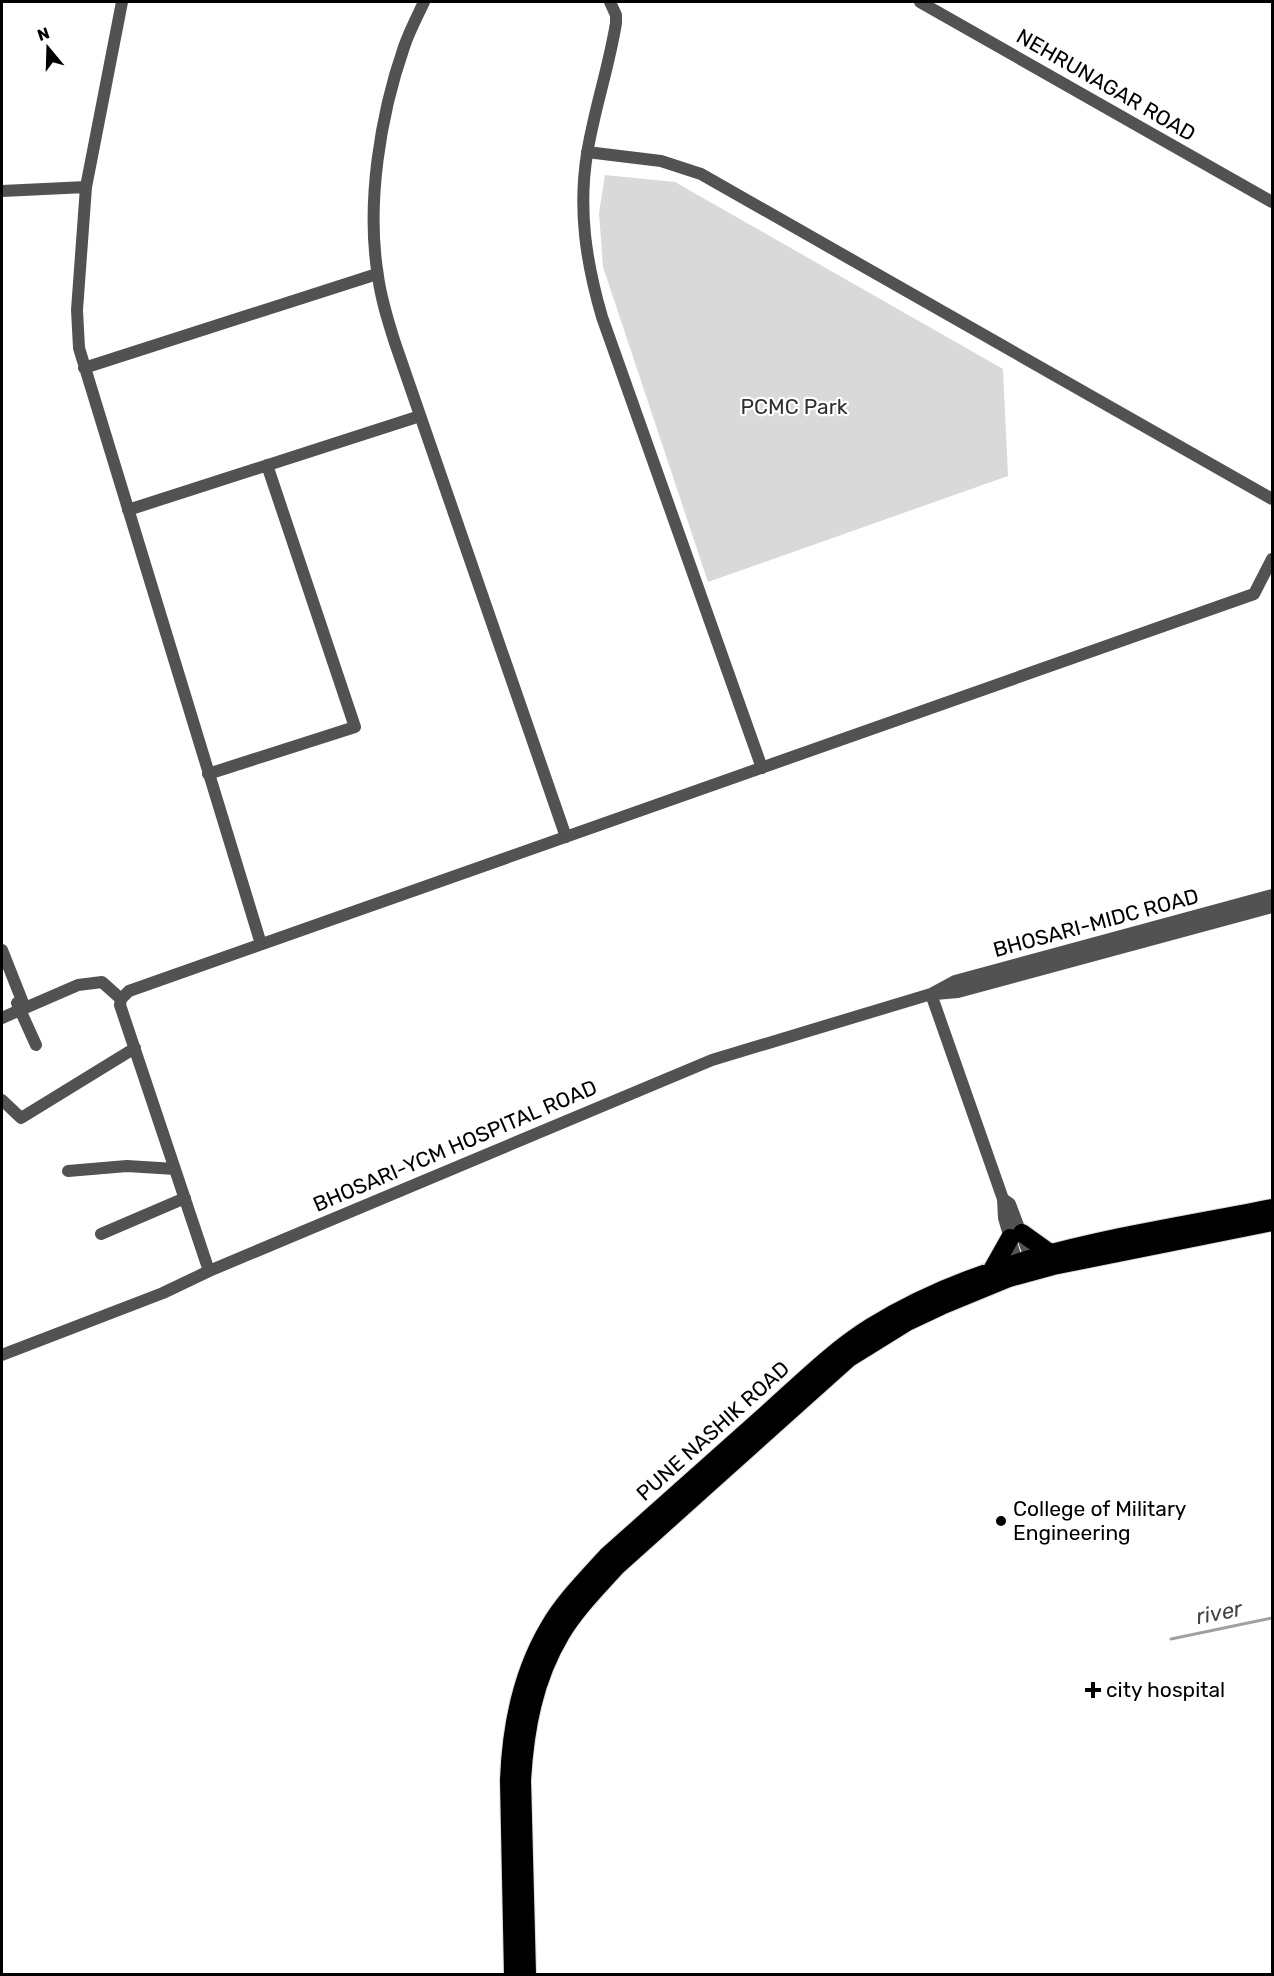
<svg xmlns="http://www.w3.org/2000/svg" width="1274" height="1976" viewBox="0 0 1274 1976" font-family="Rubik,sans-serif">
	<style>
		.green { fill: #d9d9d9 }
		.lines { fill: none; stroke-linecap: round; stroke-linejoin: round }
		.stream { stroke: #a0a0a0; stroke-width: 3 }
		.highway-casing { stroke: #dbdbdb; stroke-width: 20 }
		.minor { stroke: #525252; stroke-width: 12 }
		.highway { stroke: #000; stroke-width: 18 }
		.poi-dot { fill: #000; stroke: #fff; stroke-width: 2 }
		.labels { text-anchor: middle; stroke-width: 4.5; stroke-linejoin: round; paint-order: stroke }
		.street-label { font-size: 21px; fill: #000; stroke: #fff }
		.park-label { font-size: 21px; fill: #303030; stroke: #fff }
		.poi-label { font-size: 21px; fill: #000; stroke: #fff; text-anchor: start }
		.water-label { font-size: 22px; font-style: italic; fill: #414141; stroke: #fff }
	</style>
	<rect width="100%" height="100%" fill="#fff"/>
	<path class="green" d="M 605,175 L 675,182 L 1003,369 L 1008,476 L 708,582 L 603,267 L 599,213 Z"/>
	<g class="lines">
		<path class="stream" d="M 1171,1639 L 1272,1618"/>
		<g class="highway-casing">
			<path id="highway" d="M 1022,1233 L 1050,1253
				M 992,1270 L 1010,1238
				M 513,1974 L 509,1780 C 511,1727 521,1674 549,1627 C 564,1601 587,1578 607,1556 C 659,1510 711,1463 763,1417 C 798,1386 831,1352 871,1327 C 991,1252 1136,1235 1272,1208
				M 527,1974 L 522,1780 C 525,1729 534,1679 561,1634 C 576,1609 598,1587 617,1566 L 849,1358 L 907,1322 L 941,1306 L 1009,1278 L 1053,1266 L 1272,1222"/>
		</g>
		<path class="minor" d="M 122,2 L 86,187 L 77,310 L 79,348 L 261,944
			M 424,2 C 417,17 409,32 404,47 C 380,116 366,204 378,276 C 381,299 388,321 395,343 L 566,837
			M 610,2 L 616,15 L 616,23 C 609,67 594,110 587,154 C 578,210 586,262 602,317 L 762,768
			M 920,2 L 1272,202
			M 587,152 L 661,161 L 701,174 L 1272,499
			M 2,191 L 86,187
			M 84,368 L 377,274
			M 128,510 L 420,416
			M 208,774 L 355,727 L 267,465
			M 2,950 L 25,1008 L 78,985 L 102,982 L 121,999
			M 931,994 L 1003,1199 L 1004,1218 L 1019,1269
			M 935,994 L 958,992 L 1272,907
			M 17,1003 L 36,1045
			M 2,1018 L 20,1010
			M 2,1100 L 21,1118 L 135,1048
			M 68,1171 L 127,1166 L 175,1169
			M 1003,1199 L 1010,1204 L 1033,1265
			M 101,1234 L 185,1198
			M 209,1271 L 120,1005 L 121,999 L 129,991 L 1254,594 L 1272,559
			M 2,1355 L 163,1293 L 209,1271 L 712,1060 L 931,994 L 955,981 L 1272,895"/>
		<use href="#highway" class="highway"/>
	</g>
	<g class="poi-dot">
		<circle cx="1001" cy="1521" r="6"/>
		<path d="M1090 1681h6v6h6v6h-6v6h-6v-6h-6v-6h6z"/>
	</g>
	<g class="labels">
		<g class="street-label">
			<text transform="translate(1106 85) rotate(30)" y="7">NEHRUNAGAR ROAD</text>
			<text transform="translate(1096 923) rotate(-15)" y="7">BHOSARI-MIDC ROAD</text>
			<text transform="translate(455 1146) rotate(-23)" y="7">BHOSARI-YCM HOSPITAL ROAD</text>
			<text transform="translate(713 1431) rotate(-42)" y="7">PUNE NASHIK ROAD</text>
		</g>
		<g class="park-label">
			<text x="794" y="414">PCMC Park</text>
		</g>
		<g class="poi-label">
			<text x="1013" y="1516">College of Military<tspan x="1013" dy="24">Engineering</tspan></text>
			<text x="1106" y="1697">city hospital</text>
		</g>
		<g class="water-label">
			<text transform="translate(1219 1612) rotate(-11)" y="8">river</text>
		</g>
	</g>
	<rect width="1274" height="1976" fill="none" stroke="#000000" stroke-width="6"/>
	<g transform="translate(48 48) rotate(341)" stroke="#ffffff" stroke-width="4.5" paint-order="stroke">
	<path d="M0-4.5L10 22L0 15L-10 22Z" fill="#000000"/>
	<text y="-9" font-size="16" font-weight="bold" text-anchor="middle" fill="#000000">N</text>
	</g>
</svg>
